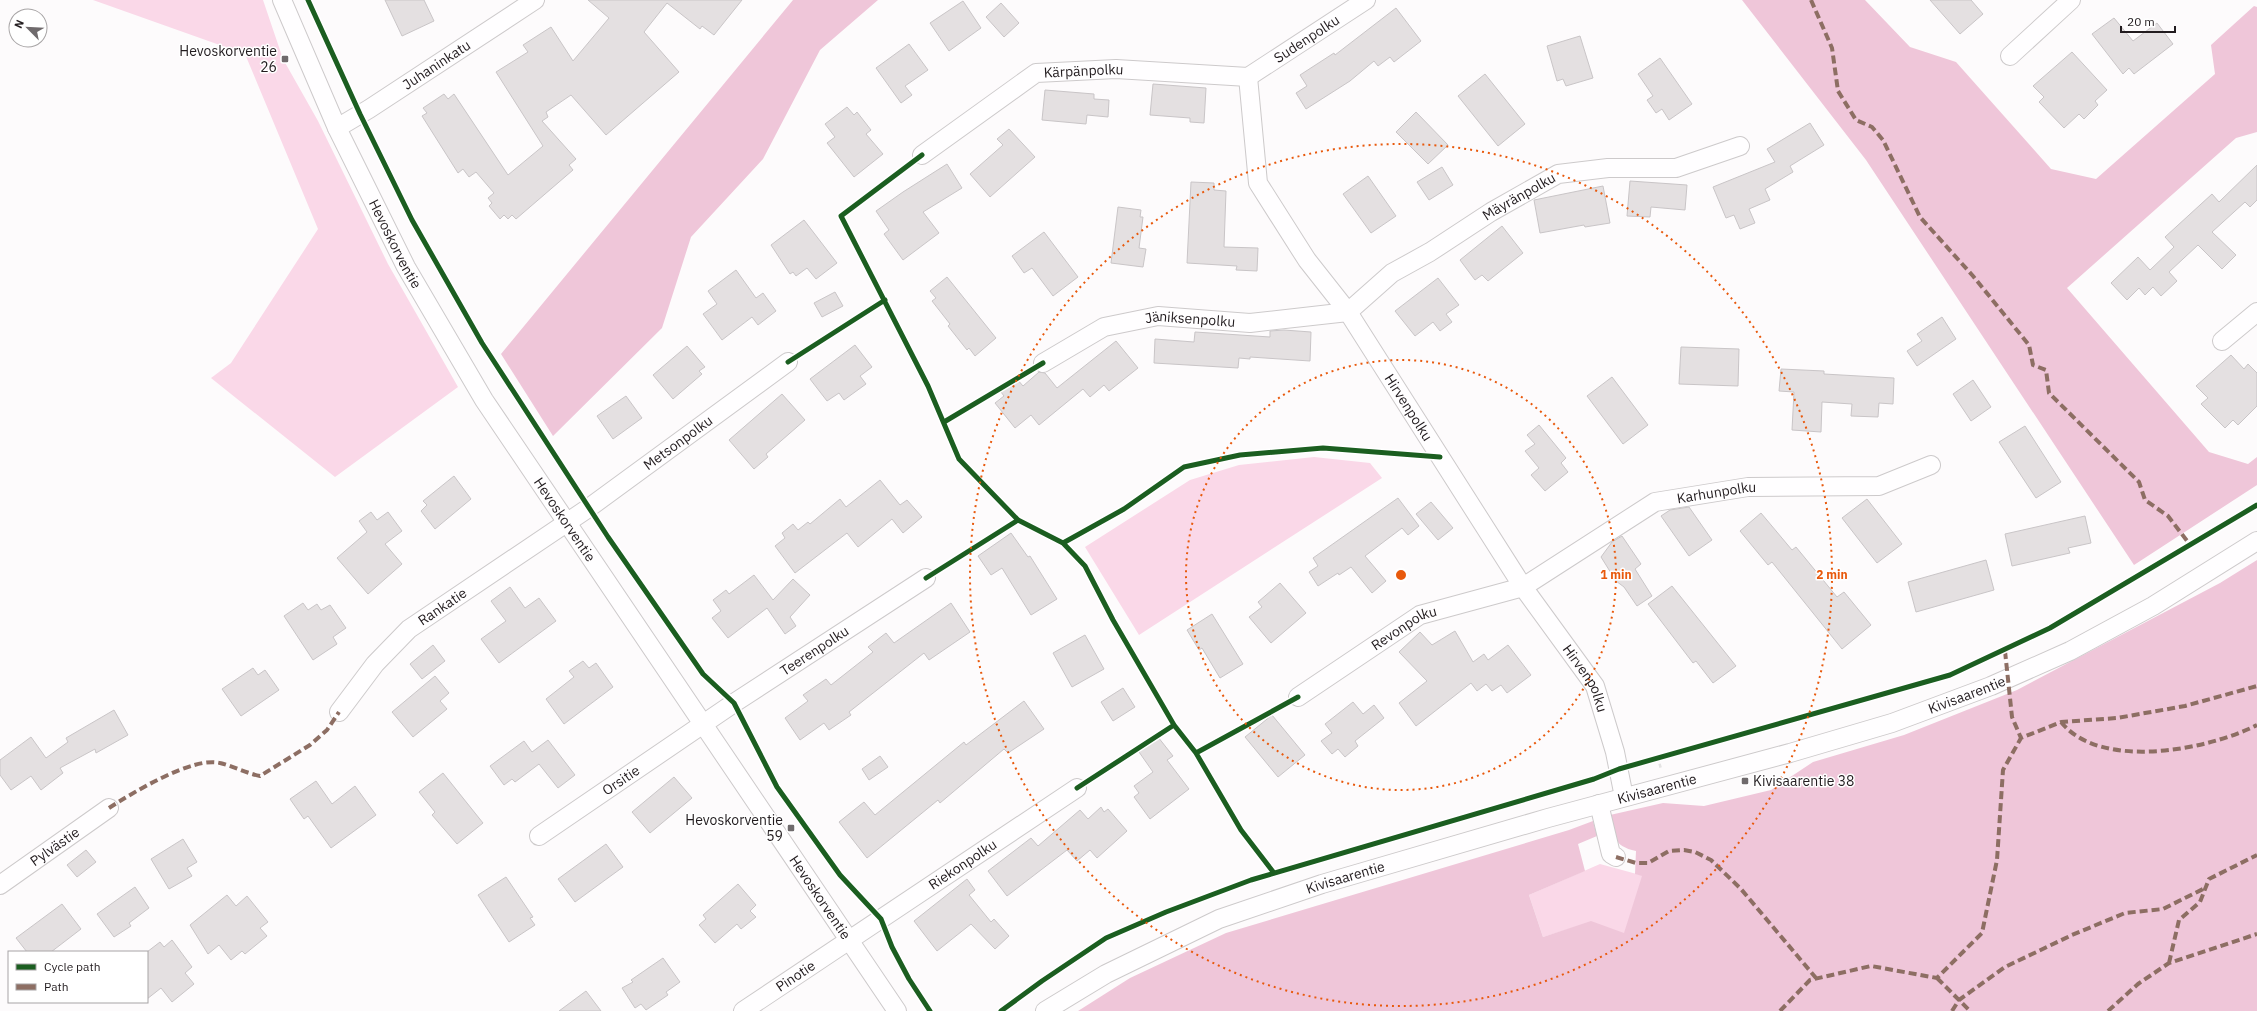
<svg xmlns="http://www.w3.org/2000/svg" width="2257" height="1011" viewBox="0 0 2257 1011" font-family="'IBM Plex Sans',sans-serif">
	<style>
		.green { fill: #fad8e8 }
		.forest { fill: #efc6d9 }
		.building { fill: #e4e0e1; stroke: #c9c5c7 }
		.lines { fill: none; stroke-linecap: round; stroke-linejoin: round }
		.minor-casing { stroke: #cdcacb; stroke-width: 20 }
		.path { stroke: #e4e3e3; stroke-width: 2.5; stroke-dasharray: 4 2; stroke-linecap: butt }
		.minor { stroke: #fffeff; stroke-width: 18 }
		.quiet { stroke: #8d6e63; stroke-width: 4; stroke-dasharray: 8 4; stroke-linecap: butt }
		.cycleway-casing { stroke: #fff; stroke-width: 8 }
		.cycleway { stroke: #1b5e20; stroke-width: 5 }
		.ring { fill: none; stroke: #e8590c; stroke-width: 2; stroke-dasharray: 2 4 }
		.poi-dot { fill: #6f6a6c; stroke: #fff; stroke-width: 1.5 }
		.labels { text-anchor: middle; stroke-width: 3; stroke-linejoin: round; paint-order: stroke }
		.street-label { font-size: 14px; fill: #221c1f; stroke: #fff }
		.poi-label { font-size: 14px; fill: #221c1f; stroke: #fff; text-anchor: end }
		.centre { fill: #e8590c; stroke: #fff; stroke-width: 2 }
		.ring-label { font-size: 12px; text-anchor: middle; font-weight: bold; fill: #e8590c; stroke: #fff; stroke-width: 3; stroke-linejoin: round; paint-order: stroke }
	</style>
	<rect width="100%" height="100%" fill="#fdfbfc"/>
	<path class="green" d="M 93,0 L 263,0 L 283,59 L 318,121 L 388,264 L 458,387 L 335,477 L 211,378 L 231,363 L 318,229 L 245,54 Z
		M 1314,457 L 1370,463 L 1382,478 L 1139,635 L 1085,547 L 1190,480 L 1239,465 Z
		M 1600,864 L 1677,885 L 1656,945 L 1591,922 L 1543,937 L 1529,895 Z"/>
	<path class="forest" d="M 793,0 L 878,0 L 820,50 L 763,159 L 691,237 L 662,328 L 553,436 L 501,354 Z
		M 1742,0 L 1865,0 L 1910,47 L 1956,62 L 2051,169 L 2096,179 L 2215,74 L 2211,45 L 2254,6 L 2257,7 L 2257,132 L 2236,138 L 2067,288 L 2209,452 L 2248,464 L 2257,457 L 2257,485 L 2134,565 L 1866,160 Z
		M 2257,560 L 2257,1011 L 1078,1011 L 1130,978 L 1226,933 L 1569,830 L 1593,821 L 1597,836 L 1578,844 L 1585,871 L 1529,895 L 1543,937 L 1591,921 L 1624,933 L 1642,876 L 1635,874 L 1636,851 C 1613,846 1614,836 1610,815 L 1663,803 L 1704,806 L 1771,790 L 1813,762 L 1904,735 L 2017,690 L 2220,583 Z"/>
	<path class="building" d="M 385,0 L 424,0 L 434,21 L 402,36 Z
		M 588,0 L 742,0 L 714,35 L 702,26 L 700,29 L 667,3 L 644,32 L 679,72 L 606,135 L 571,95 L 546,112 L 548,117 L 542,121 L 576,159 L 569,165 L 573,170 L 516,219 L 512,215 L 508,219 L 504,215 L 500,219 L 489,206 L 492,203 L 488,198 L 494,193 L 476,172 L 469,177 L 463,169 L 458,173 L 422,116 L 427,113 L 423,108 L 444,94 L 448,99 L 454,94 L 508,175 L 543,146 L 496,72 L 528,52 L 523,45 L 551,27 L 573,61 L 609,18 Z
		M 1930,0 L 1971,0 L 1983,14 L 1960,34 Z
		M 963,1 L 981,28 L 949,51 L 930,23 Z
		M 1001,3 L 1019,23 L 1004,37 L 986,17 Z
		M 1396,8 L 1421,41 L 1394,62 L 1390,57 L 1378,66 L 1374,61 L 1350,81 L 1306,109 L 1296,93 L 1307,86 L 1300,75 L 1334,53 L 1335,55 Z
		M 2114,18 L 2133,41 L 2157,23 L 2173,44 L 2134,74 L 2129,68 L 2123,74 L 2092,34 Z
		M 1580,36 L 1593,78 L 1566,86 L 1563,79 L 1557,81 L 1547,46 Z
		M 909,44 L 928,70 L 905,86 L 912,95 L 901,103 L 876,68 Z
		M 2072,52 L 2107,90 L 2095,101 L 2098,105 L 2084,119 L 2079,114 L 2064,128 L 2039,102 L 2044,97 L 2033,86 Z
		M 1660,58 L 1692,104 L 1669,120 L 1662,109 L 1656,113 L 1647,100 L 1653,96 L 1638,74 Z
		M 1485,74 L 1525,124 L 1498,146 L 1458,96 Z
		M 1153,84 L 1206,88 L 1204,123 L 1190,122 L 1190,118 L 1150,115 Z
		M 1045,90 L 1094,94 L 1094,99 L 1109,100 L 1108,117 L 1087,115 L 1086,124 L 1042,120 Z
		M 847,107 L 854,115 L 857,112 L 871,130 L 866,134 L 883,154 L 854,177 L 827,143 L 835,137 L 825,124 Z
		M 1416,112 L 1448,145 L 1428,164 L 1396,132 Z
		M 1810,123 L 1824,145 L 1790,166 L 1793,172 L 1765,189 L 1770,200 L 1749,209 L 1755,223 L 1740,229 L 1734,215 L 1726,218 L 1713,187 L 1775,162 L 1767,149 Z
		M 1009,129 L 1035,157 L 990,197 L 970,174 L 1003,145 L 997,139 Z
		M 947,164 L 962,188 L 923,212 L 939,233 L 903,260 L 884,234 L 889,230 L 876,211 L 903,192 Z
		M 2257,165 L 2257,200 L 2250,207 L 2245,202 L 2212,232 L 2236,255 L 2222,269 L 2198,245 L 2169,272 L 2177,281 L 2161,296 L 2153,287 L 2145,295 L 2139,288 L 2127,300 L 2111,283 L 2138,257 L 2150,270 L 2174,247 L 2165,237 L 2212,194 L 2219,202 Z
		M 1442,167 L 1453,185 L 1429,200 L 1417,182 Z
		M 1368,176 L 1396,216 L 1371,233 L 1343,194 Z
		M 1630,181 L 1687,185 L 1685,210 L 1651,207 L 1650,217 L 1627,216 Z
		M 1191,182 L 1214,183 L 1214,190 L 1226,191 L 1224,247 L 1258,248 L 1257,271 L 1236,270 L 1237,266 L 1187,263 Z
		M 1603,186 L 1610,223 L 1585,227 L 1584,225 L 1540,233 L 1534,200 Z
		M 1118,207 L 1141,210 L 1140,217 L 1143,217 L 1139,248 L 1146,249 L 1143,267 L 1111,263 Z
		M 804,220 L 837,263 L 816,279 L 807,268 L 796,276 L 793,272 L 790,274 L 771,245 Z
		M 1502,226 L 1523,253 L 1488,281 L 1482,275 L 1475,280 L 1460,260 Z
		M 1044,232 L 1078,277 L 1053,296 L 1032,268 L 1024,273 L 1012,256 Z
		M 736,270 L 756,298 L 763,293 L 776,311 L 758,325 L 752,317 L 722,340 L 703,314 L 717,304 L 708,291 Z
		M 947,277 L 996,338 L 975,356 L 969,348 L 967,350 L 948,326 L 950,324 L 932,301 L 936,298 L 930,291 Z
		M 1438,278 L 1459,305 L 1446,314 L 1452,322 L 1440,331 L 1433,322 L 1415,336 L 1395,311 Z
		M 835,292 L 843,306 L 822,317 L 814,303 Z
		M 1942,317 L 1956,339 L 1917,366 L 1907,351 L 1922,341 L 1917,334 Z
		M 1284,330 L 1311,332 L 1310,361 L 1250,357 L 1250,359 L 1239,358 L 1238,368 L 1154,363 L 1155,339 L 1194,342 L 1195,332 L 1270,337 L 1270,331 Z
		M 1116,341 L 1138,368 L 1109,391 L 1104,385 L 1090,397 L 1083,389 L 1039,425 L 1031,415 L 1015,428 L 995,403 L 1004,396 L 1001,392 L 1017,379 L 1023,386 L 1039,372 L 1045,373 L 1057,388 Z
		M 855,345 L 872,367 L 860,376 L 866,384 L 844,400 L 839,393 L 827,401 L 810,379 Z
		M 687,346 L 705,367 L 699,371 L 702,374 L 673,399 L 653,375 Z
		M 1681,347 L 1739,349 L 1738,386 L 1679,384 Z
		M 2231,355 L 2244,369 L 2248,364 L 2257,373 L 2257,406 L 2238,425 L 2233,420 L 2225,428 L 2201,404 L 2208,398 L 2196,386 Z
		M 1781,369 L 1824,371 L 1824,374 L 1894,378 L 1893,404 L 1879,403 L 1878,417 L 1851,416 L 1852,404 L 1822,402 L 1821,432 L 1792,430 L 1794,392 L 1779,391 Z
		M 1612,377 L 1648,425 L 1623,444 L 1587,396 Z
		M 1973,380 L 1991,407 L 1971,421 L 1953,394 Z
		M 782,394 L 805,420 L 766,454 L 768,457 L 754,469 L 729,440 Z
		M 626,396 L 642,418 L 613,439 L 597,416 Z
		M 1539,425 L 1566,458 L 1561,463 L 1568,472 L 1545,491 L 1531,475 L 1539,468 L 1525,451 L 1535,444 L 1527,435 Z
		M 2025,426 L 2061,482 L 2036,498 L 1999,442 Z
		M 454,476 L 471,499 L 435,529 L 421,511 L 427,505 L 423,501 Z
		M 880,480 L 900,505 L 907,500 L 922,517 L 903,533 L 892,519 L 858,547 L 847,533 L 795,573 L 775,546 L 785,538 L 782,533 L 793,524 L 798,530 L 808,522 L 810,524 L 840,499 L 846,507 Z
		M 1398,498 L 1419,526 L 1408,535 L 1402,528 L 1365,556 L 1386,581 L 1372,593 L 1351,567 L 1339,575 L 1338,573 L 1318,586 L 1309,572 L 1318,566 L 1313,558 Z
		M 1867,499 L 1902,544 L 1877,563 L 1842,518 Z
		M 1431,502 L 1453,528 L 1438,540 L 1416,514 Z
		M 1689,507 L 1712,540 L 1689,556 L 1661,516 L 1670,510 Z
		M 371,512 L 377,520 L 388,512 L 402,531 L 385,544 L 402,564 L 368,594 L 337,558 L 367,532 L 359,521 Z
		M 1761,513 L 1792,550 L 1796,547 L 1837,597 L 1844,592 L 1871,625 L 1842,649 L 1772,562 L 1768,565 L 1740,531 Z
		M 2085,516 L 2091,543 L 2068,548 L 2070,553 L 2012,566 L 2005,534 Z
		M 1011,533 L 1028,557 L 1030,556 L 1057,599 L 1031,615 L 1002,568 L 991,575 L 978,556 Z
		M 1622,536 L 1641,564 L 1635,569 L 1652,596 L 1637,606 L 1624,587 L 1616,581 L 1601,557 L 1612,542 Z
		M 1986,560 L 1994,590 L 1916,612 L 1908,582 Z
		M 754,575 L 773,600 L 793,579 L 810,595 L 790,617 L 796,626 L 785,634 L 767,608 L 728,638 L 712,618 L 721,611 L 713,600 L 726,590 L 729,594 Z
		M 1280,583 L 1306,613 L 1271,643 L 1249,617 L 1262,607 L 1258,602 Z
		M 1672,586 L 1736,666 L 1713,683 L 1696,661 L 1693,663 L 1648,604 Z
		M 510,587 L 525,608 L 539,598 L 556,621 L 499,663 L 481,639 L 506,621 L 491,601 Z
		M 303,603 L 308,610 L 317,604 L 321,610 L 330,605 L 346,628 L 333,637 L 337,644 L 313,660 L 284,616 Z
		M 951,603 L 970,632 L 929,660 L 924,653 L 849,712 L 851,715 L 829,730 L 824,723 L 800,740 L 785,718 L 808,701 L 803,695 L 826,679 L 831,685 L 873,652 L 868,647 L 886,633 L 894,643 Z
		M 1212,614 L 1243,664 L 1220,678 L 1202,648 L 1199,650 L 1187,630 Z
		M 1455,631 L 1473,662 L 1484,654 L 1488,660 L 1508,645 L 1531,675 L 1507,693 L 1501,685 L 1492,691 L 1486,684 L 1477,691 L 1471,683 L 1416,726 L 1399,703 L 1427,681 L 1399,652 L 1420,632 L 1432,645 Z
		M 1085,635 L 1104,669 L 1072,687 L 1053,653 Z
		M 433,645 L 445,661 L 422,679 L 410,664 Z
		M 583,661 L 589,668 L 596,663 L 613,687 L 564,724 L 546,699 L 574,677 L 569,671 Z
		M 253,668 L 258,675 L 265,670 L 279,690 L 241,716 L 222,689 Z
		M 435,676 L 449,693 L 440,701 L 447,709 L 413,737 L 392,712 Z
		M 1123,688 L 1135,707 L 1113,721 L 1101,702 Z
		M 1024,701 L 1044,729 L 1008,753 L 1004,749 L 940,803 L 938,800 L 867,858 L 839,822 L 864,802 L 875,815 L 964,742 L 966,745 Z
		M 1353,702 L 1363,714 L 1374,705 L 1384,718 L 1355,741 L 1358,746 L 1345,757 L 1338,749 L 1332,754 L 1321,741 L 1332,733 L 1325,724 Z
		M 114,710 L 128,735 L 96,753 L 95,749 L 60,768 L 63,773 L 41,790 L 31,776 L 11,790 L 0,775 L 0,760 L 31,737 L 46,758 L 68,742 L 66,738 Z
		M 1272,715 L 1305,755 L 1278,777 L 1245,737 Z
		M 1158,737 L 1173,756 L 1167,760 L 1189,789 L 1150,819 L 1134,797 L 1139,793 L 1134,786 L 1153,772 L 1139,752 Z
		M 548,740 L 575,775 L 558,788 L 539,764 L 515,782 L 512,779 L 504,785 L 490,766 L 524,741 L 532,752 Z
		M 880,756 L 888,767 L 869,780 L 862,769 Z
		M 443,773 L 483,823 L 457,844 L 432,815 L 435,812 L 419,792 Z
		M 674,777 L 692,798 L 650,833 L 632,812 Z
		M 316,781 L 332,804 L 355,786 L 376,815 L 331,848 L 308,816 L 304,819 L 290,799 Z
		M 1101,807 L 1104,812 L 1108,809 L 1127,831 L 1097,858 L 1090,850 L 1077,861 L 1067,850 L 1007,896 L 988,871 L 1031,838 L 1038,846 L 1080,810 L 1088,819 Z
		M 183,839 L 197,862 L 187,868 L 192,876 L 169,889 L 151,859 Z
		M 606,844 L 623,867 L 575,902 L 558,879 Z
		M 86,850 L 96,862 L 77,877 L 67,865 Z
		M 506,877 L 533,917 L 530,918 L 535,925 L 509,942 L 478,895 Z
		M 967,879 L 975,890 L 969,895 L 991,922 L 994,919 L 1009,936 L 995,949 L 971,924 L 937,951 L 914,921 Z
		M 738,884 L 756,905 L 750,911 L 756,917 L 741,929 L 737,924 L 715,943 L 699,925 L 706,919 L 703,915 Z
		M 135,887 L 149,908 L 129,923 L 131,926 L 114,937 L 97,914 Z
		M 227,895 L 236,906 L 247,896 L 268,922 L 260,928 L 267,936 L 245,954 L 242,951 L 231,960 L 219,945 L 208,954 L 190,925 Z
		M 62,904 L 81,929 L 51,952 L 27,952 L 16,938 Z
		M 172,940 L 192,967 L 185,973 L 194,984 L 172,1002 L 161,988 L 147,999 L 147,952 L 160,942 L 164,947 Z
		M 663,958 L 680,982 L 666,992 L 668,995 L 646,1010 L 641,1004 L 635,1008 L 622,988 L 633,982 L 631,980 Z
		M 586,991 L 601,1011 L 559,1011 Z"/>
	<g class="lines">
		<g class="minor-casing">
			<g id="minor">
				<path id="s1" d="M 282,0 L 337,128 L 406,267 L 484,400 L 897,1011"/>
				<path d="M 2010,56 L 2071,0"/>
				<path id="s2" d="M 1248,77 L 1258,183 L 1307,260 L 1348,312 L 1523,587 L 1595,686 L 1615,752 L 1624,797"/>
				<path id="s3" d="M 1248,77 L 1366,0"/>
				<path id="s4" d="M 337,128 L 369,109 L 535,0"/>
				<path id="s5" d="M 922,155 L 1036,73 L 1116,69 L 1248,77"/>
				<path d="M 2222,341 L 2257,312"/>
				<path id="s6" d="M 1043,363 L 1104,327 L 1158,316 L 1250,323 L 1348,312 L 1392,273 L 1430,252 L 1491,212 L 1558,174 L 1608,168 L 1676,168 L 1740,146"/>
				<path id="s7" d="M 1298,697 L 1420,615 L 1523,587 L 1655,502 L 1748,487 L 1879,486 L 1931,465"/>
				<path id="s8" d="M 339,712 L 375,664 L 409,629 L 590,507 L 788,362"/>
				<path d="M 1599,804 L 1611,854 L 1616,857"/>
				<path id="s9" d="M 539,836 L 734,703 L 926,578"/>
				<path id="s10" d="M 0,885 L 109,808"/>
				<path id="s11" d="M 743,1011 L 1077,788"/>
				<path id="s12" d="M 1045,1011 L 1106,974 L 1219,919 L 1322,884 L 1548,818 L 1790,753 L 1892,723 L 1991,686 L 2070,651 L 2153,606 L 2257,541"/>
			</g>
		</g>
		<path class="path" d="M 1658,758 L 1661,769"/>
		<use href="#minor" class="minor"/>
		<path class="quiet" d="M 1811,0 L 1832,48 L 1838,91 L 1856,120 L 1872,127 L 1883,140 L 1920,217 L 1973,276 L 2029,345 L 2033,365 L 2046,370 L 2049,393 L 2139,482 L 2145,500 L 2168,516 L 2191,546
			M 2005,651 L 2012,717 L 2021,738
			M 2061,722 C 2100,771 2208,750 2257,725
			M 109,808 C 132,793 193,756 220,763 C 233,766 246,773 260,776 L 310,745 L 327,730 L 339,712
			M 1616,857 L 1636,863 L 1648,863 L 1669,851 L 1684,850 L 1695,852 L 1711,860 L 1741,889 L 1816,978
			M 2169,963 L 2179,920 L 2200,902 L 2209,879 L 2257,855
			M 1937,978 L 1970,1011
			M 1780,1011 L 1810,980 L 1871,966 L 1937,978 L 1982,933 L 1997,860 L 2003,770 L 2021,738 L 2061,722 L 2117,718 L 2185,706 L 2257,686
			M 1952,1011 L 1959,1000 L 2005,967 L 2072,935 L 2125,913 L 2163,909 L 2205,888
			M 2108,1011 L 2138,984 L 2169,963 L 2257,934"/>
		<g class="cycleway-casing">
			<path id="cycleway" d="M 308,0 L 360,114 L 412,220 L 482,343 L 608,537 L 703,674 L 734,703 L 777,787 L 840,875 L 881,919 L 892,947 L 909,979 L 930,1011
				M 922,155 L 841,216 L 928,386 L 959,459 L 1018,520 L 1063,543 L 1085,566 L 1113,620 L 1174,725 L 1196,753 L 1241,830 L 1274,873
				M 788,362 L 885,300
				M 944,422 L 1043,363
				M 1063,543 L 1124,509 L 1184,467 L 1240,455 L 1323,448 L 1440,457
				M 926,578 L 1018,520
				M 1196,753 L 1298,697
				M 1077,788 L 1174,725
				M 1001,1011 L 1042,981 L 1106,938 L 1166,912 L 1251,880 L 1594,779 L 1619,769 L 1950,675 L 2050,628 L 2257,505"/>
		</g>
		<use href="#cycleway" class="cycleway"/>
	</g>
	<g class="ring">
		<circle cx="1401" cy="575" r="215"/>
		<circle cx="1401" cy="575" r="431"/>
	</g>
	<g class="poi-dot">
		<rect x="281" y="55" width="8" height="8" rx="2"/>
		<rect x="1741" y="777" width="8" height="8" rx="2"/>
		<rect x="787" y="824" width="8" height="8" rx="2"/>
	</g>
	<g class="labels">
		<g class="street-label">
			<text dy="5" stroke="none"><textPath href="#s3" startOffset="70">Sudenpolku</textPath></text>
			<text dy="5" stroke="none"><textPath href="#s4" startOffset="118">Juhaninkatu</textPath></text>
			<text dy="5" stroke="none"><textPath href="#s5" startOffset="188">Kärpänpolku</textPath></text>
			<text dy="5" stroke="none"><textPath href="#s6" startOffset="524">Mäyränpolku</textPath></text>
			<text dy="5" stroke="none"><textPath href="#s1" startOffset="269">Hevoskorventie</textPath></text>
			<text dy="5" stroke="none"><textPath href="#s6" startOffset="158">Jäniksenpolku</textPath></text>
			<text dy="5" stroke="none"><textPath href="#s2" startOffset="377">Hirvenpolku</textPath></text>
			<text dy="5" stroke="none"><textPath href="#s8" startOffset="436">Metsonpolku</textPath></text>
			<text dy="5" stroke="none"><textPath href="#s7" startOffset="473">Karhunpolku</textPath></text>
			<text dy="5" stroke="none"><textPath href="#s1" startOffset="593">Hevoskorventie</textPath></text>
			<text dy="5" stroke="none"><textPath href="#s8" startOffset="149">Rankatie</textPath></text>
			<text dy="5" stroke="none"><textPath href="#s7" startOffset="127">Revonpolku</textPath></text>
			<text dy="5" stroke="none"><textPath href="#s9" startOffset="332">Teerenpolku</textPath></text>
			<text dy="5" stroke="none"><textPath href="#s2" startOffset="701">Hirvenpolku</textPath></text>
			<text dy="5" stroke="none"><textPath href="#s12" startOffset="978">Kivisaarentie</textPath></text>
			<text dy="5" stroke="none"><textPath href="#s9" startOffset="99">Orsitie</textPath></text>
			<text dy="5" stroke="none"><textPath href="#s12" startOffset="654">Kivisaarentie</textPath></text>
			<text dy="5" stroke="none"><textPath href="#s10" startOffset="67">Pylvästie</textPath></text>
			<text dy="5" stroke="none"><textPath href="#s11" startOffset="264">Riekonpolku</textPath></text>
			<text dy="5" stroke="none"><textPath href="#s12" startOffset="330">Kivisaarentie</textPath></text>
			<text dy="5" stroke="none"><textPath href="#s1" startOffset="1049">Hevoskorventie</textPath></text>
			<text dy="5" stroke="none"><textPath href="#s11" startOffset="63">Pinotie</textPath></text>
		</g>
		<g class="poi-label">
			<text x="277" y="56">Hevoskorventie<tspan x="277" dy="16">26</tspan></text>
			<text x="1753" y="786" text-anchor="start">Kivisaarentie 38</text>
			<text x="783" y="825">Hevoskorventie<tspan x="783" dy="16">59</tspan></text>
		</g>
	</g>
	<circle cx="1401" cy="575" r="6" class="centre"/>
	<g class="ring-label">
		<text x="1616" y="579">1 min</text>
		<text x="1832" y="579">2 min</text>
	</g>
	<rect x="8" y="951" width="140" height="52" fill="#ffffff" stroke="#a7a4a5"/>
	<rect x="16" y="964" width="20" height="6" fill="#1b5e20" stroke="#a7a4a5"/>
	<text x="44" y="971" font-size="12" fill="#221c1f">Cycle path</text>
	<rect x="16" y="984" width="20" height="6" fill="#8d6e63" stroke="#a7a4a5"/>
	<text x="44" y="991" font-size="12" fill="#221c1f">Path</text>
	<g transform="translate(28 28) rotate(294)"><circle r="19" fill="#ffffff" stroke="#a7a4a5"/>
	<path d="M0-3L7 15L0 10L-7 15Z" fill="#6f6a6c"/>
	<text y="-6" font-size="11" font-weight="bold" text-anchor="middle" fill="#221c1f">N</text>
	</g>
	<path d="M2121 26v6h54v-6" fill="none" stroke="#221c1f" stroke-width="2"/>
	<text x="2127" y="26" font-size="12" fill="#221c1f" stroke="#ffffff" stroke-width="3" paint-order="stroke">20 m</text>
</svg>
